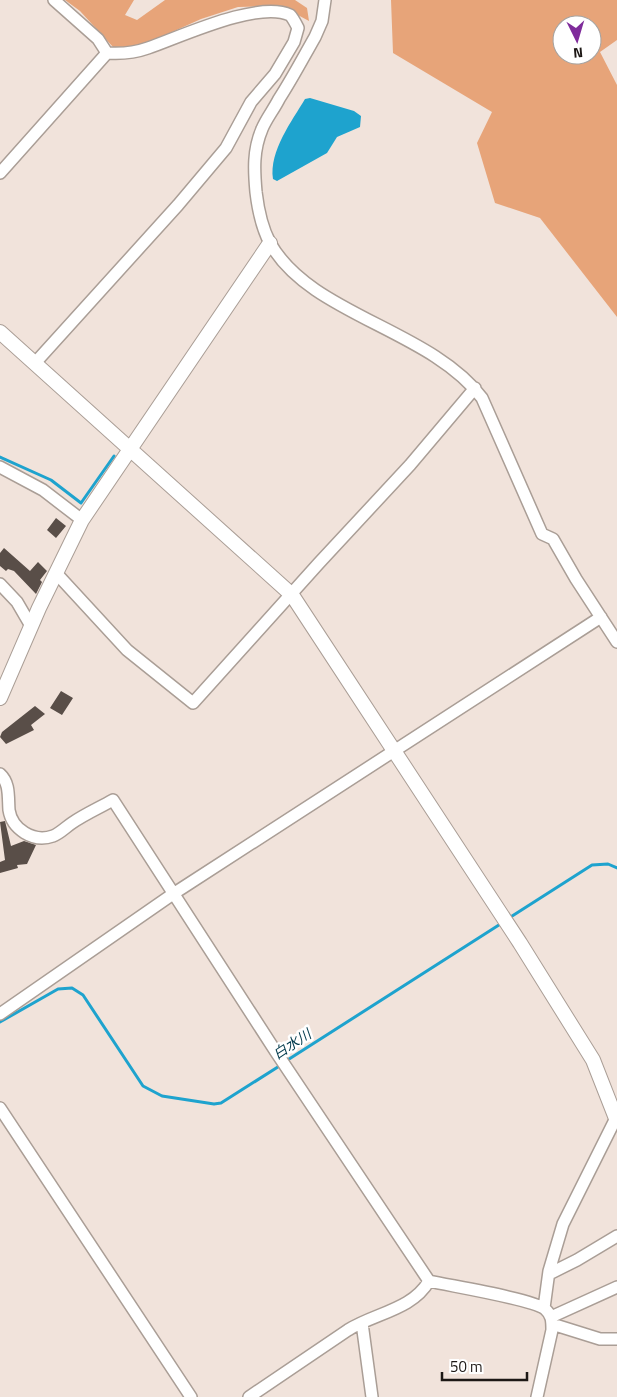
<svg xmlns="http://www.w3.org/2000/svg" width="617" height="1397" viewBox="0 0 617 1397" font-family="'Titillium Web','Noto Sans JP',sans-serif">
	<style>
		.green { fill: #e7a479; fill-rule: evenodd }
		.water { fill: #1ea3ce }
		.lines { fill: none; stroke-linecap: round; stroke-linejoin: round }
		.stream { stroke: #1ea3ce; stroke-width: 3 }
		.building { fill: #594e48 }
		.minor-casing { stroke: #aa9e96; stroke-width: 14 }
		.tertiary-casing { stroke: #aa9e96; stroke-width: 16 }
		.minor { stroke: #fff; stroke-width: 11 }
		.tertiary { stroke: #fff; stroke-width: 14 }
		.labels { text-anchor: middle; stroke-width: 5; stroke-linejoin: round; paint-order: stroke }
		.water-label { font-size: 14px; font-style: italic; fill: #023a4c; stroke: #fff }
	</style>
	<rect width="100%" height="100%" fill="#f1e3db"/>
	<path class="green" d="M 65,0 L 134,0 L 125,15 L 137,20 L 165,0 L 295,0 L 307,8 L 309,21 L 281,6 L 238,7 L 201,19 L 139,47 L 113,47 L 80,11 Z
		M 391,0 L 617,0 L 617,40 L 600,52 L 617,85 L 617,317 L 540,218 L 495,203 L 477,143 L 492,112 L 393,53 ZM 562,25 L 592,25 L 592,55 L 562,55 Z"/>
	<path class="water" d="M 310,98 L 354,111 L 361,116 L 360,127 L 337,137 L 327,153 L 277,181 L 273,179 C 269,151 292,121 305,99 Z"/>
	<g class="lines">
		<path class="stream" d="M 0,457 L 51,480 L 81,503 L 114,456
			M 509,918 L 592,865 L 608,864 L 617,868
			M 0,1022 L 58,989 L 72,988 L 83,995 L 143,1086 L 162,1096 L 214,1104 L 221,1103 L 281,1065
			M 286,1061 L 502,923"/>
	</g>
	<path class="building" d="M 56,518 L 66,526 L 56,538 L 47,530 Z
		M 4,548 L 30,571 L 38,562 L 47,571 L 40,580 L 42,582 L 36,594 L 14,571 L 8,569 L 6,571 L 0,566 L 0,553 Z
		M 61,691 L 73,698 L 62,715 L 50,708 Z
		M 35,706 L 45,714 L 31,725 L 34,730 L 6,744 L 0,737 L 2,732 Z
		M 5,821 L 11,846 L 24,841 L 36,845 L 27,864 L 17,865 L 18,868 L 0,873 L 0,862 L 5,860 L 0,822 Z"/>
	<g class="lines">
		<g class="minor-casing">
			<path id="minor" d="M 54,0 L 98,39 L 107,53
				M 325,0 L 322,21 L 315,37 C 303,58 292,79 279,99 C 274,109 266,119 262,129 C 253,150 254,170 256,192 C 258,209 262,228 270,243 C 310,315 430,329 482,398 L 542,534 L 553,539 L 576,579 L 617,642
				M 0,173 L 107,53
				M 35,363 L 178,205 L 226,148 L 251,102 L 275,74 L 294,42 L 298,28 C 296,24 293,18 290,15 C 258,0 180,37 148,48 C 134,53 121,54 107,53
				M 0,467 L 43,490 L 82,520
				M 56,573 L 127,650 L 193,703 L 319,563 L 410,465 L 475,388
				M 0,584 L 17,602 L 31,626
				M 0,774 C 10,783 8,797 9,810 C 12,829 33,843 53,836 C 59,834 66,827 72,823 C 85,814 99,808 113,800 L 276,1052 L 429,1281 C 451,1286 532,1299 545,1309 C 552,1315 552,1321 552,1330 L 537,1397
				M 0,1014 L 173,894 L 601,617
				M 0,1108 L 191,1397
				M 549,1274 L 577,1260 L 617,1236
				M 544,1308 L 549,1271 L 563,1224 L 616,1118
				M 551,1317 L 617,1287
				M 362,1323 L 372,1397
				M 552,1324 L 600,1339 L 617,1339
				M 249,1397 C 282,1375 315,1352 348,1330 C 375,1313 412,1310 429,1281"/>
		</g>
		<g class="tertiary-casing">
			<path id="tertiary" d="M 0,332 L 292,595 L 520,943 L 593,1060 L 617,1121
				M 0,698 L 39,608 L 82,520 L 270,243"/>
		</g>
		<use href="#minor" class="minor"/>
		<use href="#tertiary" class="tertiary"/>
	</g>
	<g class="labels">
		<g class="water-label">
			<text transform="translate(292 1044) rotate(-33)" y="5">白水川</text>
		</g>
	</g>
	<g transform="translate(577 40) rotate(175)"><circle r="24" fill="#ffffff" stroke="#a5a3a1"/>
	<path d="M0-4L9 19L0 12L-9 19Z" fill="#7f2c9b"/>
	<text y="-8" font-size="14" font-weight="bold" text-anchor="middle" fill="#1d1815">N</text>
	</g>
	<path d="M442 1372v8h85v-8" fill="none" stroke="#1d1815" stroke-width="2.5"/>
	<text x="450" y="1372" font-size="15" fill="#1d1815" stroke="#ffffff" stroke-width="4" paint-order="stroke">50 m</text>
</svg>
